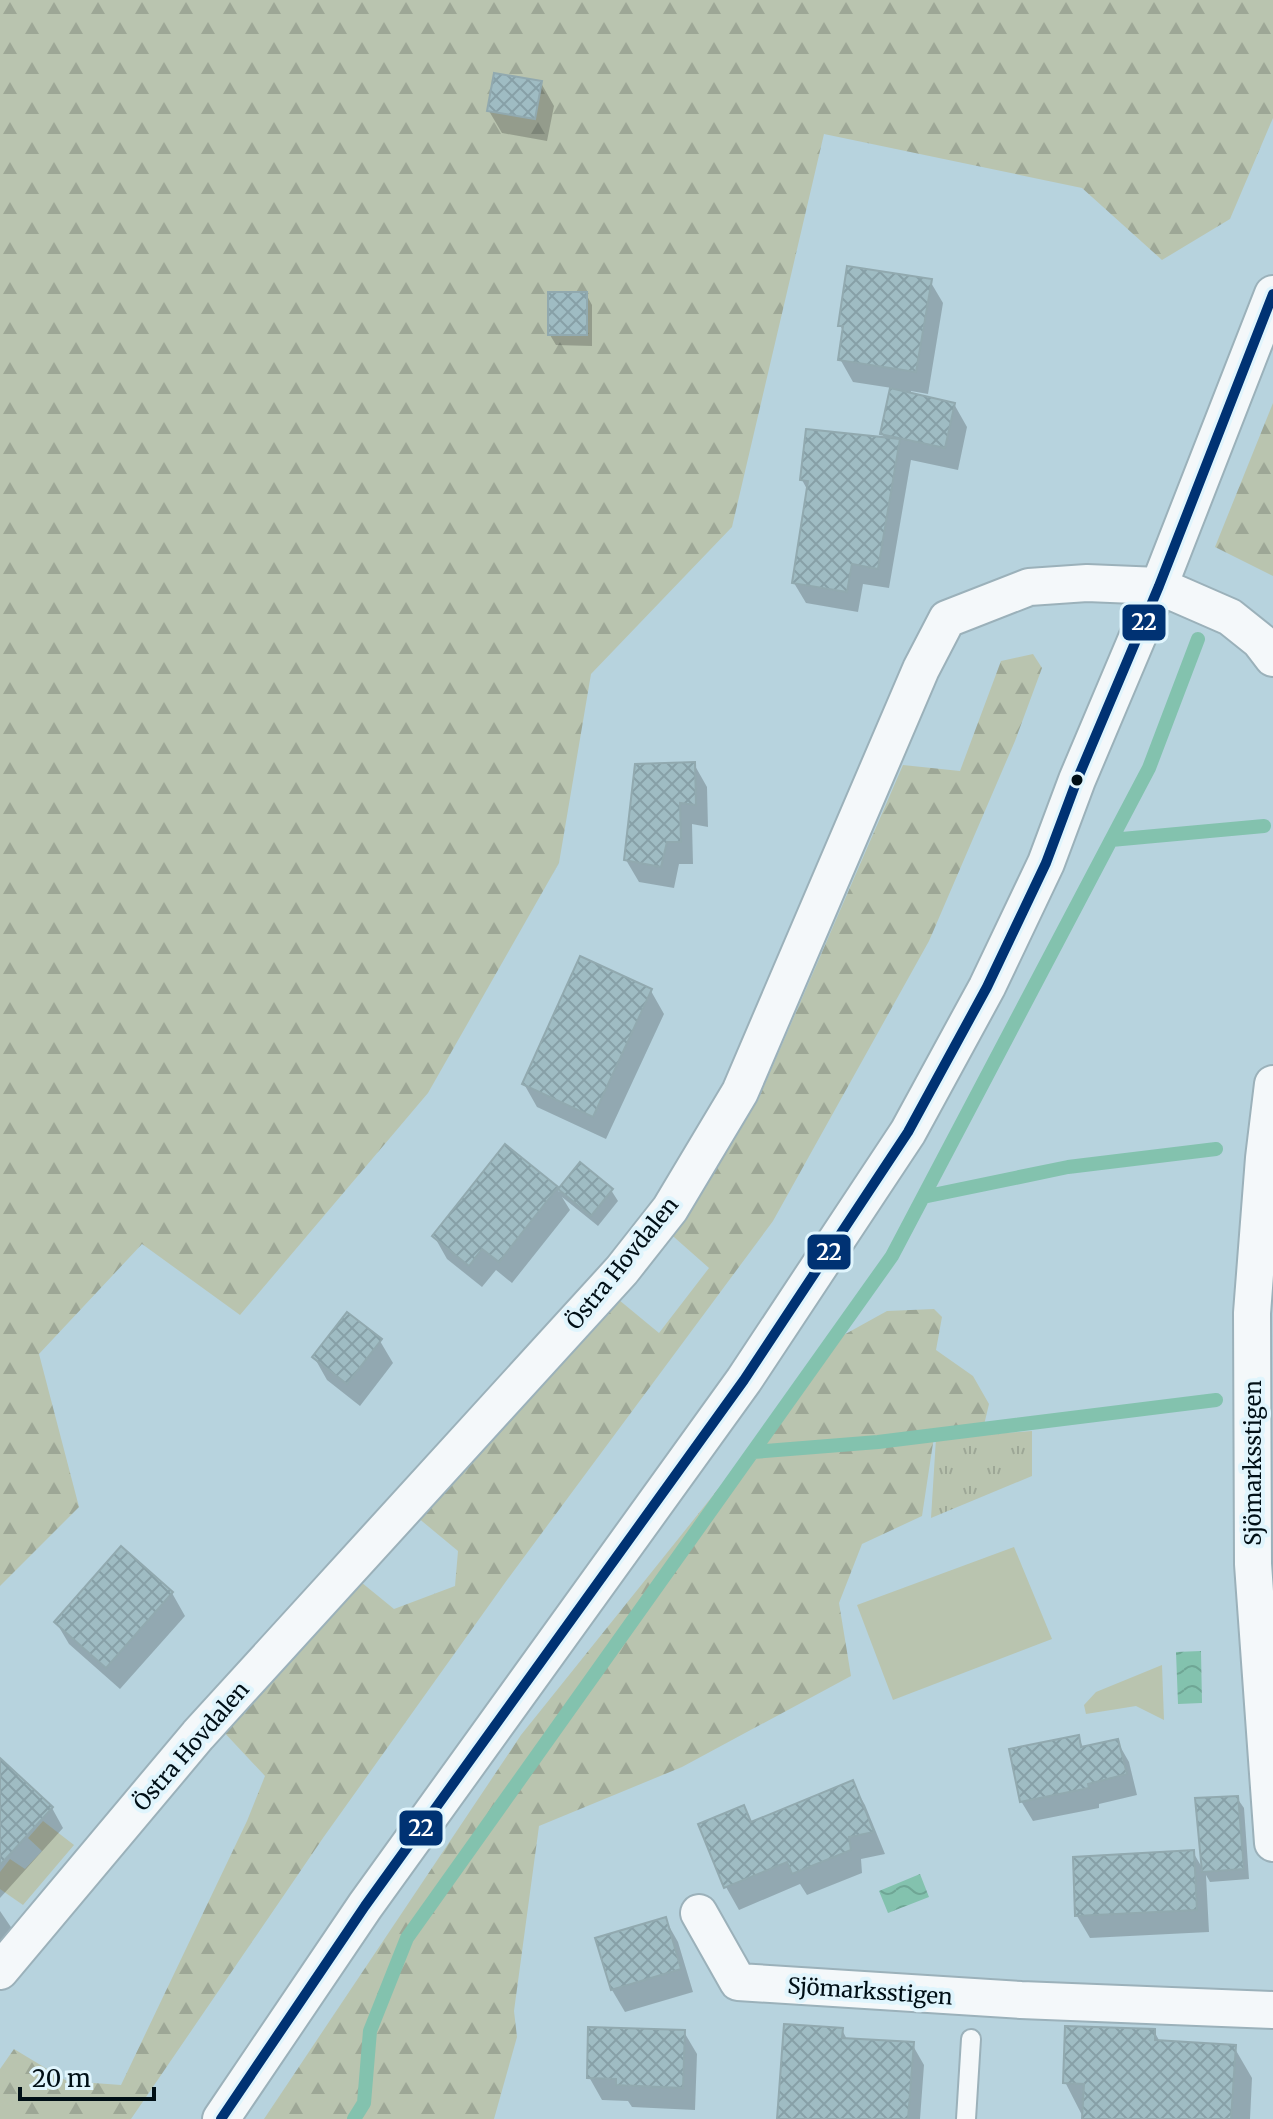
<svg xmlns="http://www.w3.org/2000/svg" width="1273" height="2119" viewBox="0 0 1273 2119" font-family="Merriweather,serif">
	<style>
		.grass { fill: #b9c4af }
		.forest { fill: url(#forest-firs) }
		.park { fill: url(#park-tufts) }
		.water { fill: url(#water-waves) }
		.shadow { fill: #0003 }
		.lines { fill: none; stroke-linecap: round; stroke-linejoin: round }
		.stream { stroke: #83c2ae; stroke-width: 14 }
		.building { fill: url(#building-cross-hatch); stroke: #91a9af; stroke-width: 2 }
		.service-casing { stroke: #9bb1ba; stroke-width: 22 }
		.minor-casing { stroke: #9bb1ba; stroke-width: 40 }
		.service { stroke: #f4f8fa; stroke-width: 18 }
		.minor { stroke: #f4f8fa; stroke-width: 36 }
		.bus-1-casing { stroke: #e0f5fd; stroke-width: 16 }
		.bus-1 { stroke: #003273; stroke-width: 10 }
		.bus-dot { fill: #000f16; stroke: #e0f5fd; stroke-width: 3 }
		.labels { text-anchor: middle; stroke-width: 8; stroke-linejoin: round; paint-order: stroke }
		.street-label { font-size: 22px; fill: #000f16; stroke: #e0f5fd }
		.line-badge { stroke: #e0f5fd; stroke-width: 3 }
		.badge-label { font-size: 22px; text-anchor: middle; font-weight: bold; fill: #fff }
	</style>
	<defs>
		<pattern id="forest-firs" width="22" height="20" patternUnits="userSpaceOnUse" patternTransform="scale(2)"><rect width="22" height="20" fill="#b9c4af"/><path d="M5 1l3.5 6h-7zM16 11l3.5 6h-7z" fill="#9da796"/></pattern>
		<pattern id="park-tufts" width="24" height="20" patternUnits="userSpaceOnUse" patternTransform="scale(2)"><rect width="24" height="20" fill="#b9c4af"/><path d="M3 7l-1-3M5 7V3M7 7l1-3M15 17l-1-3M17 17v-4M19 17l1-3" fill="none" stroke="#9da796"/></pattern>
		<pattern id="water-waves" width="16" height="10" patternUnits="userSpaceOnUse" patternTransform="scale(2)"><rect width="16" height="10" fill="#83c2ae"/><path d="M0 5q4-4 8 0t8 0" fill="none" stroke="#6fa695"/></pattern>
		<pattern id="building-cross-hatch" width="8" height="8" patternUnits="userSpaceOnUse" patternTransform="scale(2)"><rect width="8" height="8" fill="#9fbcc3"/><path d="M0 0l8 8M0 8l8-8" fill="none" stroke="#87a0a7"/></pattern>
	</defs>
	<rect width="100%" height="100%" fill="#b7d3de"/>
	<path class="grass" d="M 1014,1547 L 1052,1639 L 893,1700 L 857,1605 Z
		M 1162,1665 L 1164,1720 L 1136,1706 L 1086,1714 L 1084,1705 L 1096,1692 Z
		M 43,1821 L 74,1845 L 23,1905 L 0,1889 L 0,1872 L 10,1859 L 25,1869 L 42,1851 L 28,1838 Z"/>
	<path class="forest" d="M 0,0 L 1273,0 L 1273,118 L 1230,219 L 1162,260 L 1082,188 L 824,134 L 732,527 L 591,674 L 559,863 L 428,1093 L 240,1315 L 142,1244 L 39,1354 L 79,1507 L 0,1586 Z
		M 1273,403 L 1273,576 L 1215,547 Z
		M 1033,654 L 1042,668 L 1015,741 L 929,941 L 773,1221 L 507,1580 L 323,1838 L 131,2119 L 0,2119 L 0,2069 L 14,2049 L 67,2081 L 121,2085 L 247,1821 L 265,1776 L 221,1729 L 356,1578 L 394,1609 L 455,1586 L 458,1551 L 417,1517 L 613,1295 L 659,1333 L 709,1268 L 666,1230 L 758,1100 L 903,765 L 960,771 L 1001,661 Z
		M 934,1309 L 942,1317 L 936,1350 L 973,1376 L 989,1404 L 984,1425 L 935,1430 L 922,1516 L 862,1544 L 839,1603 L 851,1676 L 682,1767 L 539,1826 L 514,2011 L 517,2037 L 494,2119 L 264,2119 L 521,1735 L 840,1337 L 887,1311 Z"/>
	<path class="park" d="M 1032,1431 L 1032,1476 L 931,1518 L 936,1438 Z"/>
	<path class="water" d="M 1201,1651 L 1202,1703 L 1178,1704 L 1176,1652 Z
		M 920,1874 L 929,1897 L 888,1913 L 879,1891 Z"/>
	<path class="shadow" d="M 541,83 L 554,106 L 547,141 L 502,133 L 489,111 Z
		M 930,281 L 943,303 L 928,394 L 911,391 L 911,395 L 954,404 L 967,427 L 958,470 L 911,460 L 889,588 L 863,584 L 858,612 L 806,603 L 794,583 L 808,491 L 802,480 L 885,439 L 882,434 L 892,388 L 853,382 L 840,359 L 844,333 L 840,325 Z
		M 586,294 L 592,305 L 592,346 L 556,345 L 550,335 Z
		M 694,764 L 707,787 L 708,827 L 692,824 L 693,864 L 679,864 L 674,888 L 639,882 L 626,860 Z
		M 651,991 L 664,1014 L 606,1139 L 537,1107 L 524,1084 Z
		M 580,1165 L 611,1190 L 618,1201 L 598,1226 L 562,1197 L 570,1210 L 512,1283 L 496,1270 L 482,1287 L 447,1259 L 434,1236 L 557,1188 L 559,1192 Z
		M 380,1341 L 393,1363 L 360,1406 L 327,1380 L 314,1357 Z
		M 172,1593 L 185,1616 L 120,1689 L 69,1644 L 56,1622 Z
		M 1078,1737 L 1084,1749 L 1117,1741 L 1129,1762 L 1137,1795 L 1099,1804 L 1099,1808 L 1033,1821 L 1021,1801 Z
		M 0,1771 L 52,1808 L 63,1828 L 0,1898 Z
		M 852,1783 L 865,1805 L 885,1854 L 861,1859 L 862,1873 L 807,1895 L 800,1884 L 739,1910 L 726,1887 L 700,1825 L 743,1807 L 753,1824 Z
		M 1237,1798 L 1244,1808 L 1249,1879 L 1210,1882 L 1206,1875 L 1209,1932 L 1090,1938 L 1077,1916 L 1193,1852 L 1204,1871 Z
		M 0,1911 L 17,1936 L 0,1956 Z
		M 665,1919 L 678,1942 L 693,1992 L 625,2012 L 612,1990 L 598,1939 Z
		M 842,2030 L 848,2041 L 912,2044 L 924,2065 L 920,2119 L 779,2119 Z
		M 1154,2031 L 1160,2042 L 1234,2047 L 1252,2078 L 1250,2119 L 1084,2119 L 1065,2082 Z
		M 684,2032 L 697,2054 L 695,2110 L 632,2107 L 628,2101 L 602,2100 L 589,2077 Z"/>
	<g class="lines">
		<path class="stream" d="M 1111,840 L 1264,826
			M 923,1197 L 1068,1167 L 1216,1149
			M 753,1452 L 878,1442 L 1216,1400
			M 354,2119 L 364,2103 L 370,2031 L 407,1938 L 892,1256 L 1149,768 L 1198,639"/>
	</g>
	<path class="building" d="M 494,73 L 542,81 L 535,119 L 487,111 Z
		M 847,266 L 932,279 L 916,372 L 838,360 L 843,326 L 838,326 Z
		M 548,292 L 587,292 L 587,335 L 548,335 Z
		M 890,388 L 955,403 L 945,448 L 880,434 Z
		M 806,429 L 900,439 L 878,569 L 852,564 L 847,592 L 792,583 L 808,481 L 800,480 Z
		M 695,762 L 696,805 L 680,803 L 681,842 L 667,842 L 661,867 L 624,860 L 635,764 Z
		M 580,956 L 652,989 L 593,1117 L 522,1084 Z
		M 505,1144 L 558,1187 L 499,1262 L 482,1249 L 469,1266 L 432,1236 Z
		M 580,1162 L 613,1189 L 591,1216 L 558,1189 Z
		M 347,1312 L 382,1339 L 347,1384 L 312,1357 Z
		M 121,1546 L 173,1592 L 106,1668 L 54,1622 Z
		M 1079,1735 L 1081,1747 L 1118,1739 L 1127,1774 L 1088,1784 L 1089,1788 L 1020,1802 L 1009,1749 Z
		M 0,1758 L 53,1807 L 0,1865 Z
		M 853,1780 L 874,1832 L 849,1837 L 851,1850 L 792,1874 L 787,1862 L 724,1888 L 698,1824 L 744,1805 L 751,1822 Z
		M 1238,1796 L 1244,1869 L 1202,1872 L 1195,1798 Z
		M 1194,1850 L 1197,1910 L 1075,1916 L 1073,1857 Z
		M 666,1917 L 681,1969 L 611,1990 L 595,1938 Z
		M 784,2024 L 843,2028 L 842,2038 L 914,2042 L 908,2119 L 777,2119 Z
		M 1065,2026 L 1155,2029 L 1155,2040 L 1236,2045 L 1231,2119 L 1082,2119 L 1084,2084 L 1063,2083 Z
		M 588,2027 L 685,2030 L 683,2088 L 616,2085 L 616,2079 L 587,2078 Z"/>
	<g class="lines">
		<g class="service-casing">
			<path id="service" d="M 966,2119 L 971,2039"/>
		</g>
		<g class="minor-casing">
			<path id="minor" d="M 1273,1084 L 1264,1158 L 1252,1313 L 1253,1564 L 1273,1843
				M 699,1913 L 738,1982 L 1021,2000 L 1273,2010
				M 0,1971 L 198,1735 L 622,1270 L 670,1209 L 740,1092 L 921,669 L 947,619 L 1029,587 L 1087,583 L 1159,586 L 1230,617 L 1260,641 L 1273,658
				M 221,2119 L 365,1906 L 744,1380 L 908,1132 L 987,987 L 1046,863 L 1077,780 L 1159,586 L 1273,294"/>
		</g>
		<use href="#service" class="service"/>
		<use href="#minor" class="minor"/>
		<g class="bus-1-casing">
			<path id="bus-1" d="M 221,2119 L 365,1906 L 744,1380 L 908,1132 L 987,987 L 1046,863 L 1077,780 L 1159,586 L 1273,294"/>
		</g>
		<use href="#bus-1" class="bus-1"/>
	</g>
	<circle class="bus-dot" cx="1077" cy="780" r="7"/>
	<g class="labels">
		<g class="street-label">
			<text transform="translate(622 1263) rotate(-51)" y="8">Östra Hovdalen</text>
			<text transform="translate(1253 1463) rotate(-90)" y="8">Sjömarksstigen</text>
			<text transform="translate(191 1746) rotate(-49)" y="8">Östra Hovdalen</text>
			<text transform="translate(870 1991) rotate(4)" y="8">Sjömarksstigen</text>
		</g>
	</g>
	<g class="line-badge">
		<rect x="1121" y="603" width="46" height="39" rx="8" fill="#003273"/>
		<rect x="806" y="1233" width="46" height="38" rx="8" fill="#003273"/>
		<rect x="398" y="1809" width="46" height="38" rx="8" fill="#003273"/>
	</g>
	<g class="badge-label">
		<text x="1144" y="630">22</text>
		<text x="829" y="1260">22</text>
		<text x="421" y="1836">22</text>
	</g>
	<path d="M20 2087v12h134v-12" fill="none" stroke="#000f16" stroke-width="4"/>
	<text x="32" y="2087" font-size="24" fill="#000f16" stroke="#e0f5fd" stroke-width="6" paint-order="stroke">20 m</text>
</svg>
